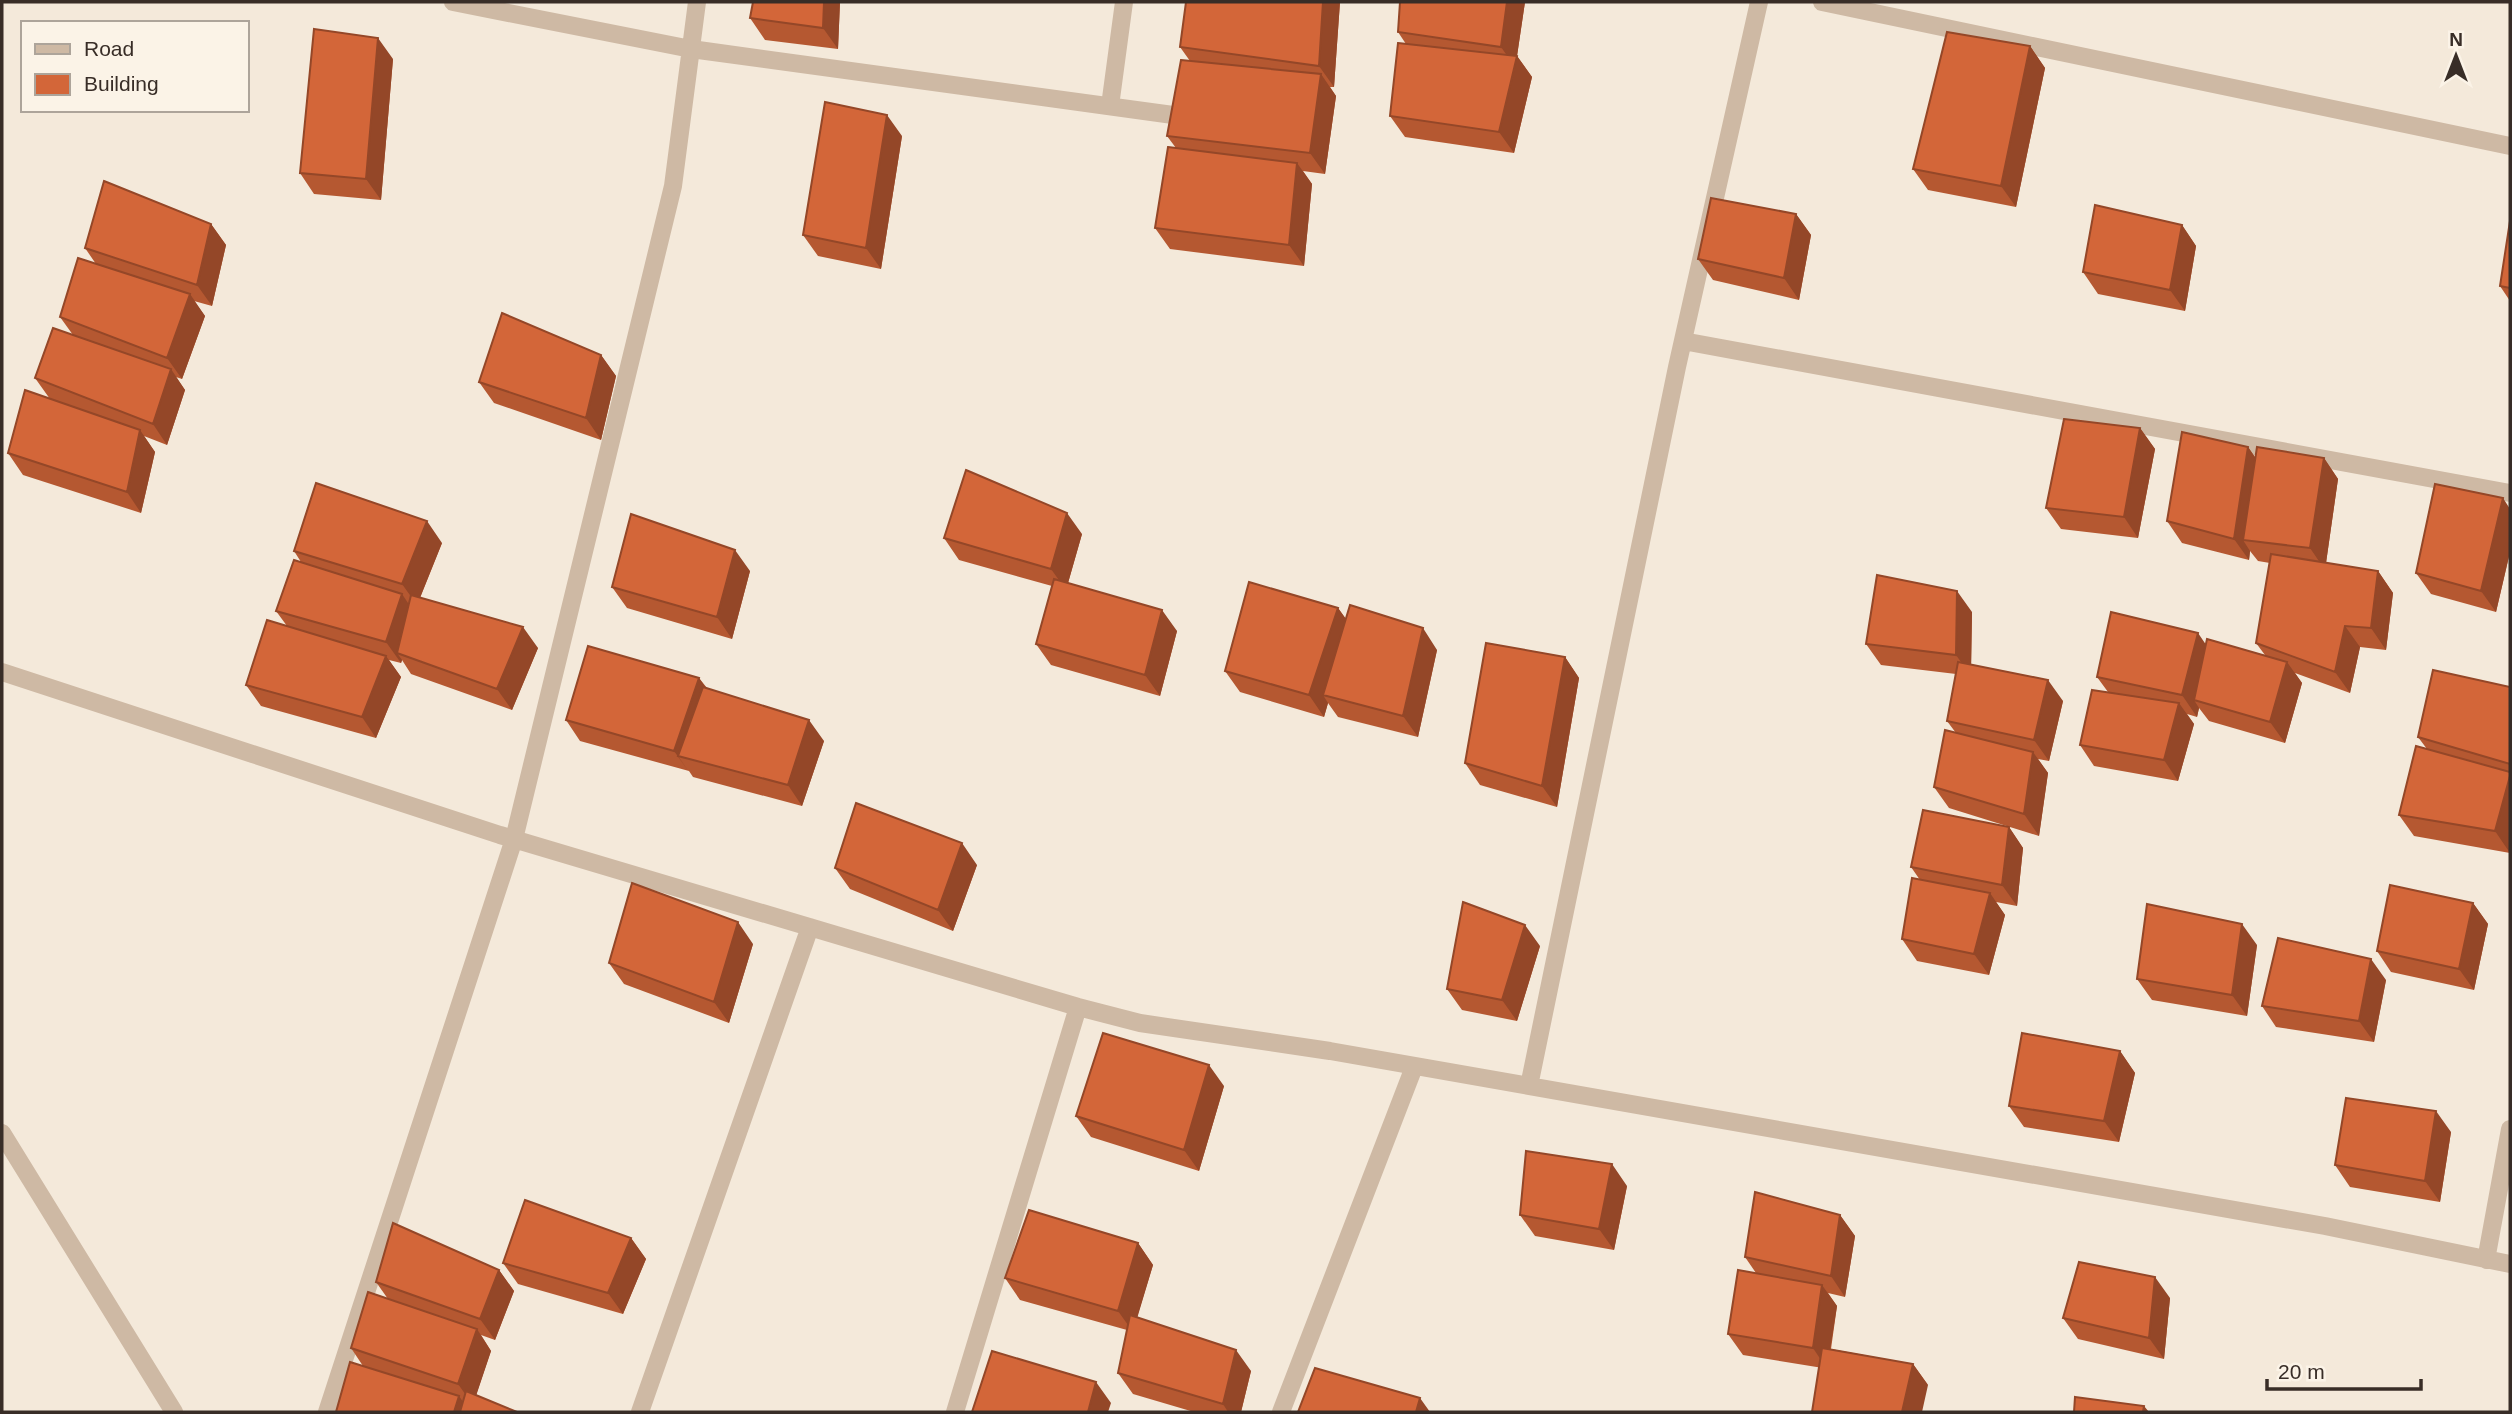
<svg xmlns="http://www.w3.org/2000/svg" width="2512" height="1414" viewBox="0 0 2512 1414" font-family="Helvetica,sans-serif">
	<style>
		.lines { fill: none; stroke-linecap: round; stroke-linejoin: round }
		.street { stroke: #ceb9a4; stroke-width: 18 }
		.wall { fill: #b55831 }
		.shaded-wall { fill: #944728 }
		.building { fill: #d36639; stroke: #944728; stroke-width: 2 }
	</style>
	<rect width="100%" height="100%" fill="#f4e9da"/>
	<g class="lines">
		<path class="street" d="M 453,2 L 691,49 L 1173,115
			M 1822,2 L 2510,146
			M 1110,106 L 1124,2
			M 1683,341 L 2510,493
			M 2,672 L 500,835 L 1078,1007 L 1140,1023 L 1330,1051 L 2325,1226 L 2510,1264
			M 1529,1086 L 1677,367 L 1759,2
			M 2,1133 L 174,1412
			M 2486,1260 L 2510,1129
			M 327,1412 L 514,839 L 673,186 L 697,2
			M 640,1412 L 810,927
			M 955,1412 L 1078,1007
			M 1281,1412 L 1414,1067"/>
	</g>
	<path class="wall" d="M 753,2 L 840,2 L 838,49 L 765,40 L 750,18 Z
		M 1186,2 L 1340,2 L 1334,87 L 1330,87 L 1336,96 L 1325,174 L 1303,171 L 1312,184 L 1304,266 L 1170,249 L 1155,228 L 1176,148 L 1167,136 L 1190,61 L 1180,47 Z
		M 1525,2 L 1517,56 L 1532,77 L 1514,153 L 1405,137 L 1390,116 L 1406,44 L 1398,32 Z
		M 2030,46 L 2045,68 L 2016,207 L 1928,190 L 1913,169 Z
		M 393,59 L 381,200 L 314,194 L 300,173 Z
		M 902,136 L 881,269 L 818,256 L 803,235 Z
		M 1796,214 L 1811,235 L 1799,300 L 1713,280 L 1698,259 Z
		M 2510,221 L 2510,301 L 2500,286 Z
		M 211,224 L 226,245 L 212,306 L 194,301 L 205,316 L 182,379 L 176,377 L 185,390 L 167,445 L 144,436 L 155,452 L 141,513 L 23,475 L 8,453 L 50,399 L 35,378 L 73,335 L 60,317 L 96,264 L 85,248 Z
		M 2182,225 L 2196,246 L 2185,311 L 2098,294 L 2083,272 Z
		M 601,355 L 616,376 L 601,440 L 494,403 L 479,382 Z
		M 2140,428 L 2155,449 L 2138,538 L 2061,529 L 2046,508 Z
		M 2248,447 L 2255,457 L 2324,458 L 2338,479 L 2326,563 L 2378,571 L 2393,593 L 2386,650 L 2360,647 L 2350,693 L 2295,673 L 2302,683 L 2285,743 L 2209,721 L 2199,708 L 2197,717 L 2187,714 L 2194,724 L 2178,781 L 2094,766 L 2080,745 L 2108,692 L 2097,677 L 2206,645 L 2265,655 L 2256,643 L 2270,563 L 2258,561 L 2250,551 L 2249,560 L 2182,543 L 2167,521 Z
		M 2510,509 L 2510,552 L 2496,612 L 2431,594 L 2416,573 Z
		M 1082,534 L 1068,583 L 1177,631 L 1160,696 L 1051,665 L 1036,644 L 1052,586 L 959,560 L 944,538 Z
		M 442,543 L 420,598 L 538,648 L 512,710 L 411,674 L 402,660 L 401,663 L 389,660 L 401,677 L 376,738 L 261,706 L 246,685 L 287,626 L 276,611 L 301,562 L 294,551 Z
		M 750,571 L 732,639 L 627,608 L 612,587 Z
		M 1338,608 L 1346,619 L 1437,650 L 1418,737 L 1338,717 L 1328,703 L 1324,717 L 1240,692 L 1225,671 Z
		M 1972,612 L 1971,664 L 2063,701 L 2049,761 L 2038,759 L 2048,773 L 2039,836 L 1949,808 L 1934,787 L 1956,733 L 1947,721 L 1956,674 L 1881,665 L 1866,644 Z
		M 1565,657 L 1579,678 L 1557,807 L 1480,785 L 1465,763 Z
		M 699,678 L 707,688 L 824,741 L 802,806 L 693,777 L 689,771 L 580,741 L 566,720 Z
		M 2510,687 L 2510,853 L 2414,836 L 2399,815 L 2427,749 L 2418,737 Z
		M 2009,827 L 2023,848 L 2017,906 L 1996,902 L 2005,915 L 1989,975 L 1917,961 L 1902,939 L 1920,880 L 1911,867 Z
		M 977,865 L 953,931 L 850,889 L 835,868 Z
		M 2473,903 L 2488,924 L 2474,990 L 2391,972 L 2377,951 Z
		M 753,944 L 729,1023 L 624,984 L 609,963 Z
		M 2257,945 L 2247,1016 L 2152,1000 L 2137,979 Z
		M 1540,946 L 1517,1021 L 1462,1010 L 1447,989 Z
		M 2386,980 L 2374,1042 L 2276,1027 L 2262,1006 Z
		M 2120,1051 L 2135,1073 L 2119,1142 L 2024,1127 L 2009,1106 Z
		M 1224,1086 L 1199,1171 L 1091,1137 L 1076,1116 Z
		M 2451,1132 L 2440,1202 L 2350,1187 L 2335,1165 Z
		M 1627,1186 L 1614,1250 L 1535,1236 L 1520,1215 Z
		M 1840,1215 L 1855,1236 L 1845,1297 L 1828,1293 L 1837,1306 L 1831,1349 L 1913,1364 L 1928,1385 L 1743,1355 L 1728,1334 L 1756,1273 L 1745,1257 Z
		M 631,1238 L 646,1259 L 623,1314 L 518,1284 L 503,1263 Z
		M 1138,1243 L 1153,1265 L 1137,1317 L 1251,1371 L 1241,1412 L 1194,1412 L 1133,1394 L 1118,1373 L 1127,1330 L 1020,1300 L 1005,1278 Z
		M 499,1270 L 514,1291 L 495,1340 L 481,1335 L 491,1351 L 476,1395 L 517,1412 L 336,1412 L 363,1366 L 351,1348 L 388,1299 L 376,1282 Z
		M 2170,1298 L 2164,1359 L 2078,1339 L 2063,1318 Z"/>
	<path class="shaded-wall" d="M 824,2 L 840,2 L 838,49 L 823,28 Z
		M 1323,2 L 1340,2 L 1334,87 L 1319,66 Z
		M 1507,2 L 1525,2 L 1517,56 L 1532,77 L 1514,153 L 1499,132 L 1515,67 L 1501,47 Z
		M 378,38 L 393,59 L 381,200 L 366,179 Z
		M 2030,46 L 2045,68 L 2016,207 L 2001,186 Z
		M 1321,74 L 1336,96 L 1325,174 L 1310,153 Z
		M 887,115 L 902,136 L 881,269 L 866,248 Z
		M 1297,163 L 1312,184 L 1304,266 L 1289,245 Z
		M 1796,214 L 1811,235 L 1799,300 L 1784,278 Z
		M 211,224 L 226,245 L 212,306 L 197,285 Z
		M 2182,225 L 2196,246 L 2185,311 L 2170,290 Z
		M 190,294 L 205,316 L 182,379 L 167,358 Z
		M 601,355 L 616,376 L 601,440 L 586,418 Z
		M 171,369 L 185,390 L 167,445 L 153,424 Z
		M 2140,428 L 2155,449 L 2138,538 L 2124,517 Z
		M 140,430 L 155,452 L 141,513 L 127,492 Z
		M 2248,447 L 2263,469 L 2243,540 L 2250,551 L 2249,560 L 2234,539 Z
		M 2324,458 L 2338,479 L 2325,570 L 2310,548 Z
		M 2503,498 L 2510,509 L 2510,552 L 2496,612 L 2481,591 Z
		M 1067,513 L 1082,534 L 1066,590 L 1051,569 Z
		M 427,521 L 442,543 L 417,605 L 402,584 Z
		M 735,550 L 750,571 L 732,639 L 717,617 Z
		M 2378,571 L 2393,593 L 2386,650 L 2371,628 Z
		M 1957,591 L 1972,612 L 1971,676 L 1956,655 Z
		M 402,594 L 416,615 L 397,653 L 402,660 L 401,663 L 386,642 Z
		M 1338,608 L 1353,629 L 1323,695 L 1328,703 L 1324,717 L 1309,695 Z
		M 1162,610 L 1177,631 L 1160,696 L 1145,675 Z
		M 2345,626 L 2360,647 L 2350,693 L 2335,672 Z
		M 523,627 L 538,648 L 512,710 L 497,689 Z
		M 1423,628 L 1437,650 L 1418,737 L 1403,716 Z
		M 2198,633 L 2213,655 L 2194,700 L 2199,708 L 2197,717 L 2182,695 Z
		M 386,656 L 401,677 L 376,738 L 362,717 Z
		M 1565,657 L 1579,678 L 1557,807 L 1542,786 Z
		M 2287,662 L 2302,683 L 2285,743 L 2270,722 Z
		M 699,678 L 714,699 L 678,756 L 689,772 L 674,751 Z
		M 2048,680 L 2063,701 L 2049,761 L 2034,740 Z
		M 2179,703 L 2194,724 L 2178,781 L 2164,760 Z
		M 809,720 L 824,741 L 802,806 L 788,785 Z
		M 2033,752 L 2048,773 L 2039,836 L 2024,814 Z
		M 2510,776 L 2510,853 L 2495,831 Z
		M 2009,827 L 2023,848 L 2017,906 L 2002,885 Z
		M 962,843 L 977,865 L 953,931 L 938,910 Z
		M 1990,893 L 2005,915 L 1989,975 L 1974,954 Z
		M 2473,903 L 2488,924 L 2474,990 L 2459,969 Z
		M 738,922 L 753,944 L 729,1023 L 714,1002 Z
		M 2242,924 L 2257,945 L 2247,1016 L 2232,995 Z
		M 1525,925 L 1540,946 L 1517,1021 L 1502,1000 Z
		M 2371,959 L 2386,980 L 2374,1042 L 2359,1021 Z
		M 2120,1051 L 2135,1073 L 2119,1142 L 2104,1121 Z
		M 1209,1065 L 1224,1086 L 1199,1171 L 1184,1150 Z
		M 2436,1111 L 2451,1132 L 2440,1202 L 2425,1181 Z
		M 1612,1164 L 1627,1186 L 1614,1250 L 1599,1229 Z
		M 1840,1215 L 1855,1236 L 1845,1297 L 1831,1276 Z
		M 631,1238 L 646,1259 L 623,1314 L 608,1293 Z
		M 1138,1243 L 1153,1265 L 1133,1332 L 1118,1311 Z
		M 499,1270 L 514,1291 L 495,1340 L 480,1319 Z
		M 2155,1277 L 2170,1298 L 2164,1359 L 2149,1338 Z
		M 1822,1285 L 1837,1306 L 1827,1369 L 1813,1348 Z
		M 477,1329 L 491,1351 L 473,1405 L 458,1384 Z
		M 1236,1350 L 1251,1371 L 1241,1412 L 1228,1412 L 1223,1404 Z
		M 1913,1364 L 1928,1385 L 1922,1412 L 1902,1412 Z
		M 1096,1382 L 1111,1403 L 1108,1412 L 1088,1412 Z
		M 459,1396 L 470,1412 L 454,1412 Z
		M 1420,1398 L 1430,1412 L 1416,1412 Z
		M 2144,1406 L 2149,1412 L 2143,1412 Z"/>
	<path class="building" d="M 753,2 L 824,2 L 823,28 L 750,18 Z
		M 1186,2 L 1323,2 L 1319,66 L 1180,47 Z
		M 1400,2 L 1507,2 L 1501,47 L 1398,32 Z
		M 314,29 L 378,38 L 366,179 L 300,173 Z
		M 1947,32 L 2030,46 L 2001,186 L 1913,169 Z
		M 1398,43 L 1517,56 L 1499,132 L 1390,116 Z
		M 1181,60 L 1321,74 L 1310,153 L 1167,136 Z
		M 825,102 L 887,115 L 866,248 L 803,235 Z
		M 1168,147 L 1297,163 L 1289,245 L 1155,228 Z
		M 104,181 L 211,224 L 197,285 L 85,248 Z
		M 1711,198 L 1796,214 L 1784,278 L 1698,259 Z
		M 2095,205 L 2182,225 L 2170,290 L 2083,272 Z
		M 2510,221 L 2510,288 L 2500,286 Z
		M 78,258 L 190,294 L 167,358 L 60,317 Z
		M 502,313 L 601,355 L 586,418 L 479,382 Z
		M 53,328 L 171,369 L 153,424 L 35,378 Z
		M 25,390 L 140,430 L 127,492 L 8,453 Z
		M 2064,419 L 2140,428 L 2124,517 L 2046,508 Z
		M 2182,432 L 2248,447 L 2234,539 L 2167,521 Z
		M 2257,447 L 2324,458 L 2310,548 L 2243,540 Z
		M 966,470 L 1067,513 L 1051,569 L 944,538 Z
		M 316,483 L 427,521 L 402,584 L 294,551 Z
		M 2435,484 L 2503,498 L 2481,591 L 2416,573 Z
		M 631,514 L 735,550 L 717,617 L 612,587 Z
		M 2271,554 L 2378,571 L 2371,628 L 2345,626 L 2335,672 L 2256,643 Z
		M 294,560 L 402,594 L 386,642 L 276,611 Z
		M 1877,575 L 1957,591 L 1956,655 L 1866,644 Z
		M 1054,579 L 1162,610 L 1145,675 L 1036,644 Z
		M 1249,582 L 1338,608 L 1309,695 L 1225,671 Z
		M 411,595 L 523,627 L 497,689 L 397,653 Z
		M 1350,605 L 1423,628 L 1403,716 L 1323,695 Z
		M 2111,612 L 2198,633 L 2182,695 L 2097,677 Z
		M 267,620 L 386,656 L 362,717 L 246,685 Z
		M 2207,639 L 2287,662 L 2270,722 L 2194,700 Z
		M 1486,643 L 1565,657 L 1542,786 L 1465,763 Z
		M 588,646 L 699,678 L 674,751 L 566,720 Z
		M 1958,662 L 2048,680 L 2034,740 L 1947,721 Z
		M 2433,670 L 2510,687 L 2510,764 L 2418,737 Z
		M 703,687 L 809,720 L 788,785 L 678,756 Z
		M 2092,690 L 2179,703 L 2164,760 L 2080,745 Z
		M 1945,730 L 2033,752 L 2024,814 L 1934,787 Z
		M 2416,746 L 2510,772 L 2510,776 L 2495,831 L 2399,815 Z
		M 856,803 L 962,843 L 938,910 L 835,868 Z
		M 1923,810 L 2009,827 L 2002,885 L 1911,867 Z
		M 1912,878 L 1990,893 L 1974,954 L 1902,939 Z
		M 632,883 L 738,922 L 714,1002 L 609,963 Z
		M 2390,885 L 2473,903 L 2459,969 L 2377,951 Z
		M 1463,902 L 1525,925 L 1502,1000 L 1447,989 Z
		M 2147,904 L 2242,924 L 2232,995 L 2137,979 Z
		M 2278,938 L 2371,959 L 2359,1021 L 2262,1006 Z
		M 1103,1033 L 1209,1065 L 1184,1150 L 1076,1116 Z
		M 2022,1033 L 2120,1051 L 2104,1121 L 2009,1106 Z
		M 2346,1098 L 2436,1111 L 2425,1181 L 2335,1165 Z
		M 1526,1151 L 1612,1164 L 1599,1229 L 1520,1215 Z
		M 1755,1192 L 1840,1215 L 1831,1276 L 1745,1257 Z
		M 525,1200 L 631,1238 L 608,1293 L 503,1263 Z
		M 1029,1210 L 1138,1243 L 1118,1311 L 1005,1278 Z
		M 393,1223 L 499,1270 L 480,1319 L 376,1282 Z
		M 2079,1262 L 2155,1277 L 2149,1338 L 2063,1318 Z
		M 1738,1270 L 1822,1285 L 1813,1348 L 1728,1334 Z
		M 368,1292 L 477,1329 L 458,1384 L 351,1348 Z
		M 1130,1315 L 1236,1350 L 1223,1404 L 1118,1373 Z
		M 1822,1348 L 1913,1364 L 1902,1412 L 1812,1412 Z
		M 992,1351 L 1096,1382 L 1088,1412 L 972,1412 Z
		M 350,1362 L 459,1396 L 454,1412 L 336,1412 Z
		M 1315,1368 L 1420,1398 L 1416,1412 L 1298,1412 Z
		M 466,1391 L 517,1412 L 460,1412 Z
		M 2075,1397 L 2144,1406 L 2143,1412 L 2074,1412 Z"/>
	<rect width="2512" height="1414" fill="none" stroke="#382d27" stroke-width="7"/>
	<rect x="21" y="21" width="228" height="91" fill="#fbf3e7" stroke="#ada49a" stroke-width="2"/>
	<rect x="35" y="44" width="35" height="10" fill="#ceb9a4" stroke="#ada49a" stroke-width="2"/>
	<text x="84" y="56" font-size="21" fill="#382d27">Road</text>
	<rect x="35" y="74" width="35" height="21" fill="#d36639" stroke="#ada49a" stroke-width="2"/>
	<text x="84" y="91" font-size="21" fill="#382d27">Building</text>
	<g transform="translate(2456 56)" stroke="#fbf3e7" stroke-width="5" paint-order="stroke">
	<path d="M0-5L12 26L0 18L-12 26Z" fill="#382d27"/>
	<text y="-10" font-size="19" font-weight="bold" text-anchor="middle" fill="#382d27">N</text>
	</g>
	<path d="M2267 1379v10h154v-10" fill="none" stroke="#382d27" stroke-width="3.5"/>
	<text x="2278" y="1379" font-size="21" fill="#382d27" stroke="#fbf3e7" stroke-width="5" paint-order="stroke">20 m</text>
</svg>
